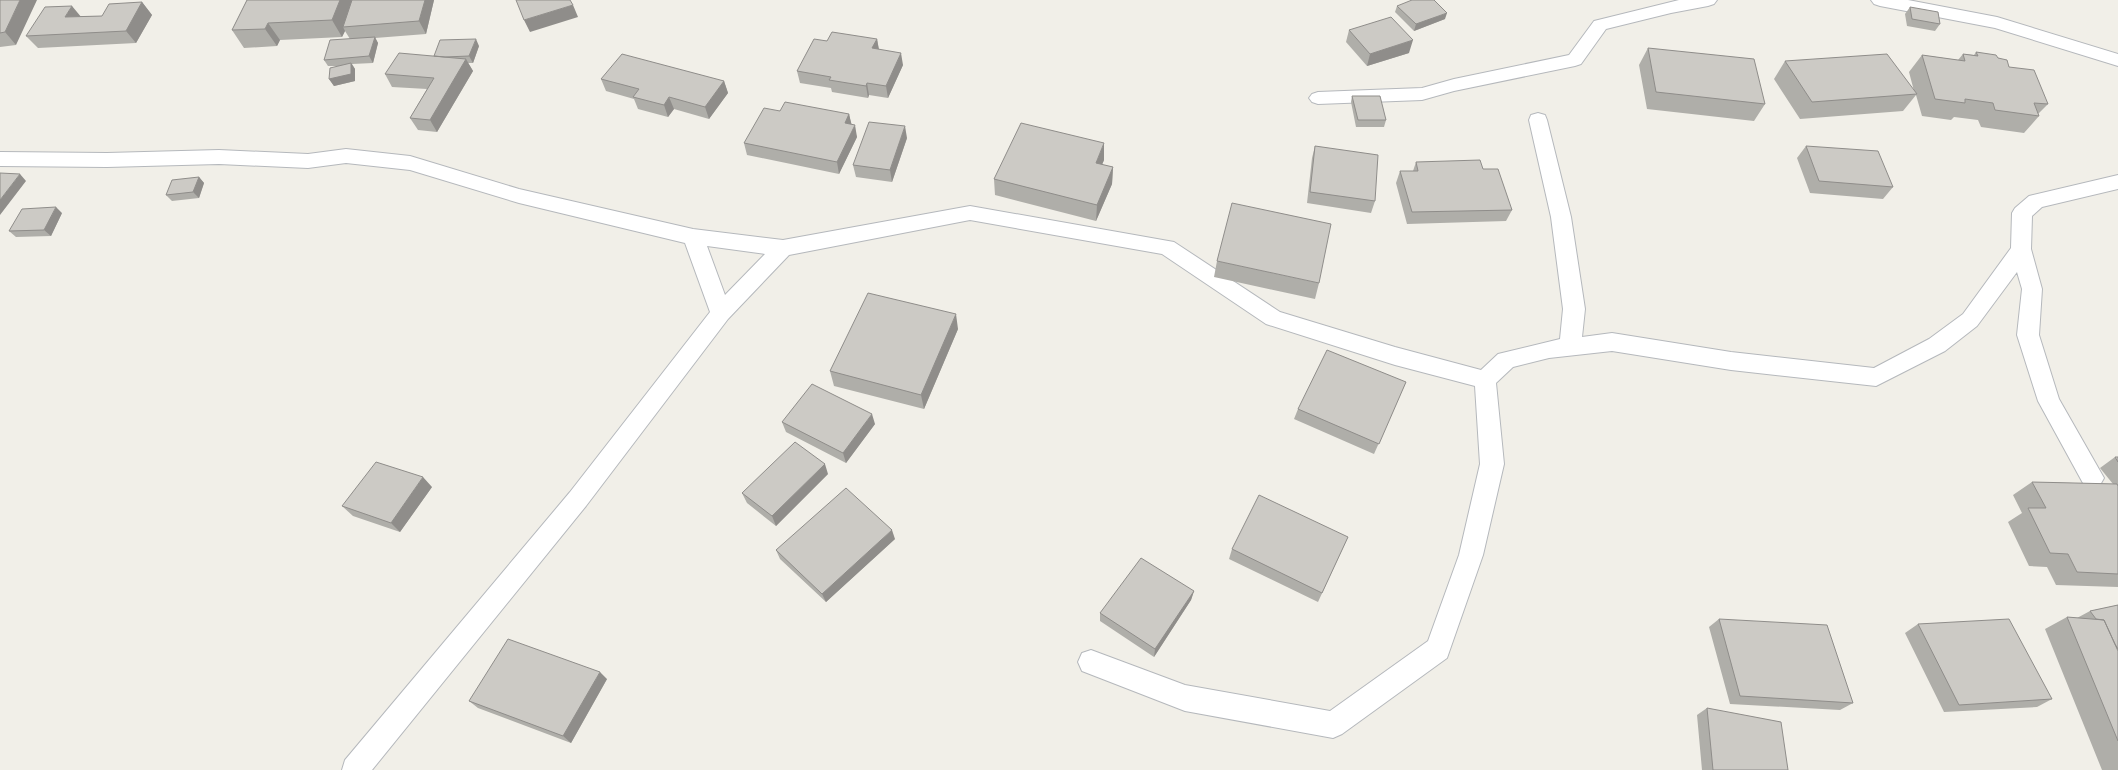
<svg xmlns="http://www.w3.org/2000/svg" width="2118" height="770" viewBox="0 0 2118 770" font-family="Mulish,sans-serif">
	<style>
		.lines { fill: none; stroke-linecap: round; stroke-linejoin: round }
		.minor-casing { stroke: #b5b8bc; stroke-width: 2 }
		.minor { fill: #fff; fill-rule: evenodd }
		.wall { fill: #afaea9 }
		.shaded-wall { fill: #8f8d8a }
		.building { fill: #cccac5; stroke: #8f8d8a }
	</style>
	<rect width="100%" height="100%" fill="#f1efe8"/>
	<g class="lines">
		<g class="minor-casing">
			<path id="minor" d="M 1679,0 L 1717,0 L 1714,4 L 1708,6 L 1671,13 L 1606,29 L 1581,64 L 1575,66 L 1454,91 L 1422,100 L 1318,104 L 1312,102 L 1309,98 L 1312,94 L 1318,92 L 1422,88 L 1454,79 L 1569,55 L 1594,21 Z
				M 1871,0 L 1908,0 L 1997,17 L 2118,54 L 2118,66 L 1995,28 L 1880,6 L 1874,4 Z
				M 1538,113 L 1545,115 L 1547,120 L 1571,217 L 1585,309 L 1582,337 L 1612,333 L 1731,352 L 1874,368 L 1929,339 L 1963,314 L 2011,248 L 2012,213 L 2015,208 L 2029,196 L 2118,175 L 2118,189 L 2042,207 L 2032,216 L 2031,249 L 2042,289 L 2039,335 L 2059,399 L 2104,478 L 2100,485 L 2092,488 L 2084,485 L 2038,401 L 2017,335 L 2022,289 L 2017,272 L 1977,326 L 1945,351 L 1876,386 L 1731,370 L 1612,351 L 1549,358 L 1513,367 L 1496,383 L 1504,464 L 1483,555 L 1447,658 L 1342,734 L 1333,738 L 1185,711 L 1082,671 L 1078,662 L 1082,653 L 1091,650 L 1185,685 L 1330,711 L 1428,641 L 1459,555 L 1480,464 L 1475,386 L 1395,365 L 1266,324 L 1162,254 L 970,220 L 789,255 L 728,319 L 586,506 L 372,770 L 342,770 L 345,760 L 570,492 L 710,312 L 685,243 L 519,203 L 410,170 L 346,163 L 308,168 L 219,164 L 107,167 L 0,166 L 0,152 L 107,153 L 219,150 L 308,154 L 346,149 L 410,156 L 519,189 L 693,229 L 783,240 L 970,206 L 1174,242 L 1280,312 L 1395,347 L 1481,370 L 1498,354 L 1560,339 L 1563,309 L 1551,217 L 1529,120 L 1531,115 ZM 707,246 L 765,254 L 725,295 Z"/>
		</g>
		<use href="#minor" class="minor"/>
	</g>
	<path class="wall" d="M 0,0 L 16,45 L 0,47 Z
		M 247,0 L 434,0 L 426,34 L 375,38 L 378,43 L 373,63 L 352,64 L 355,69 L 355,81 L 334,86 L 329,79 L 339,66 L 328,66 L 324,60 L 350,39 L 345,31 L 342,37 L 280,40 L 277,46 L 244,48 L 232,30 Z
		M 142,2 L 152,15 L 136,43 L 38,48 L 26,36 L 81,16 L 102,16 Z
		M 1397,6 L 1445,19 L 1414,31 L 1395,12 Z
		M 1910,7 L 1940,24 L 1935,31 L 1907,26 L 1905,14 Z
		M 1349,30 L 1409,53 L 1367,66 L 1346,42 Z
		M 877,39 L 879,49 L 903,65 L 888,98 L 869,95 L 868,98 L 832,92 L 831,88 L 800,83 L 797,71 L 827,41 Z
		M 479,46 L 473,63 L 468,63 L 473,71 L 437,132 L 418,130 L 410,118 L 427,89 L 392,87 L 385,74 L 434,56 Z
		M 1648,48 L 1765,104 L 1754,121 L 1647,109 L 1639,65 Z
		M 1976,52 L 1998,58 L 2009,67 L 2048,104 L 2038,114 L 2039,116 L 2024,133 L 1981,127 L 1978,120 L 1954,117 L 1951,120 L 1922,116 L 1916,95 L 1903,111 L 1800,119 L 1774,79 L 1785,61 L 1914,91 L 1909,72 L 1922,55 L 1958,60 L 1963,54 L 1974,55 Z
		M 601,79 L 724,81 L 728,93 L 709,119 L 674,109 L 668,117 L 638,109 L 634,99 L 606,91 Z
		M 1352,96 L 1386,120 L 1384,127 L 1356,127 L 1351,102 Z
		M 780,111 L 849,114 L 851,124 L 857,137 L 839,174 L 747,155 L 744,143 Z
		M 907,138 L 892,182 L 856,177 L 853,165 Z
		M 1315,146 L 1375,201 L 1371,213 L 1307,203 L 1312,158 Z
		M 1806,146 L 1893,187 L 1883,199 L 1810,193 L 1797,158 Z
		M 1104,160 L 1102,165 L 1113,167 L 1112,184 L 1096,221 L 995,195 L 994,179 Z
		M 1416,162 L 1483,169 L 1512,210 L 1506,221 L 1407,224 L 1396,183 L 1400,171 L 1413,171 Z
		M 199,177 L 204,183 L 199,198 L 172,201 L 166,195 Z
		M 62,213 L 51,236 L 16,237 L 9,231 Z
		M 1217,261 L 1319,283 L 1315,299 L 1214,277 Z
		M 958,329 L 924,409 L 834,386 L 830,371 Z
		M 1406,382 L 1374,454 L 1294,419 L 1298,409 Z
		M 782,422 L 875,424 L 846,463 L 786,432 Z
		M 2115,457 L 2118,457 L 2118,587 L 2056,585 L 2047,567 L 2029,566 L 2008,522 L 2022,513 L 2013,495 L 2032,482 L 2113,484 L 2100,468 Z
		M 828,474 L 776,526 L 747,503 L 742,493 Z
		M 432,487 L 400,532 L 353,516 L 342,506 Z
		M 1348,537 L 1318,602 L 1229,559 L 1232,549 Z
		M 895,539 L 826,602 L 780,559 L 776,550 Z
		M 1194,591 L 1191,600 L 1154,657 L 1100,621 L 1100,613 Z
		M 2118,605 L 2118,770 L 2102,770 L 2045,629 L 2067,617 L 2077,618 L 2090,611 Z
		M 1719,619 L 1853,703 L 1840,710 L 1730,704 L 1709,627 Z
		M 1918,624 L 2052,699 L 2037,707 L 1944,712 L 1905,633 Z
		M 607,679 L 571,743 L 478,708 L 469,701 Z
		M 1707,708 L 1788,770 L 1702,770 L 1697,715 Z"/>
	<path class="shaded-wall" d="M 20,0 L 37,0 L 16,45 L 5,32 Z
		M 340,0 L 357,0 L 343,27 L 345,31 L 342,37 L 332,20 Z
		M 425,0 L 434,0 L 426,34 L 419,21 Z
		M 142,2 L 152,15 L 136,43 L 126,31 Z
		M 573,5 L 578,17 L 530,32 L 524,20 Z
		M 72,6 L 82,18 L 65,17 Z
		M 1447,13 L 1445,19 L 1414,31 L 1416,24 Z
		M 268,23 L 280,40 L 277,46 L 265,29 Z
		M 375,37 L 378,43 L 373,63 L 369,56 Z
		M 476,39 L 479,46 L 473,63 L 469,56 Z
		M 877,39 L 879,51 L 872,48 Z
		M 1413,40 L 1409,53 L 1367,66 L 1370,54 Z
		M 901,53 L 903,65 L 888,98 L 886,86 Z
		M 466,59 L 473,71 L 437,132 L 430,120 Z
		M 351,63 L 355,69 L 355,81 L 334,86 L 329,79 Z
		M 724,81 L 728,93 L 709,119 L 705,107 Z
		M 867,83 L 869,95 L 868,98 L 866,86 Z
		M 669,97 L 674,109 L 668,117 L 664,105 Z
		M 849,114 L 852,126 L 845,123 Z
		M 855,125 L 857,137 L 839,174 L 837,162 Z
		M 905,126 L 907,138 L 892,182 L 890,170 Z
		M 1104,143 L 1104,160 L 1095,180 L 1096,163 Z
		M 1113,167 L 1112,184 L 1096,221 L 1097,205 Z
		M 20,174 L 26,181 L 0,215 L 0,200 Z
		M 199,177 L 204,183 L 199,198 L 193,192 Z
		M 56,207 L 62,213 L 51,236 L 44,230 Z
		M 956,314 L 958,329 L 924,409 L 921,395 Z
		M 872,414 L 875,424 L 846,463 L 843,453 Z
		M 825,464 L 828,474 L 776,526 L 772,516 Z
		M 423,477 L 432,487 L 400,532 L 391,523 Z
		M 892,530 L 895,539 L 826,602 L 822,594 Z
		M 1194,591 L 1191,600 L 1154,657 L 1155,649 Z
		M 600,672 L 607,679 L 571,743 L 563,736 Z"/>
	<path class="building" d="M 0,0 L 20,0 L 5,32 L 0,33 Z
		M 247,0 L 340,0 L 332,20 L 268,23 L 265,29 L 232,30 Z
		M 352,0 L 425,0 L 419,21 L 343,27 Z
		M 516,0 L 570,0 L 573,5 L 524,20 Z
		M 1412,0 L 1434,0 L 1447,13 L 1416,24 L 1397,6 Z
		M 142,2 L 126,31 L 26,36 L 45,7 L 72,6 L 65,17 L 102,16 L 109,4 Z
		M 1910,7 L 1938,12 L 1940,24 L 1912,19 Z
		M 1391,17 L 1413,40 L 1370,54 L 1349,30 Z
		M 832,32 L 877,39 L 872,48 L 901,53 L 886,86 L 867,83 L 866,86 L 829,80 L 831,77 L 797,71 L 814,39 L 827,41 Z
		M 375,37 L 369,56 L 324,60 L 330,40 Z
		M 476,39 L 469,56 L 445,57 L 434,56 L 440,40 Z
		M 1648,48 L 1754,59 L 1765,104 L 1656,92 Z
		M 1976,52 L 1996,55 L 1998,58 L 2007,60 L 2009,67 L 2034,70 L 2048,104 L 2034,103 L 2039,116 L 1995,110 L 1993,103 L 1965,99 L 1965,103 L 1935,99 L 1922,55 L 1965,61 L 1963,54 L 1978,56 Z
		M 399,53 L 466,59 L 430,120 L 410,118 L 434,78 L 385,74 Z
		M 622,54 L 724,81 L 705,107 L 669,97 L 664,105 L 633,97 L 639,89 L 601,79 Z
		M 1887,54 L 1917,94 L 1812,102 L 1785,61 Z
		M 351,63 L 351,74 L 329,79 L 330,68 Z
		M 1352,96 L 1380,96 L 1386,120 L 1358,120 Z
		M 785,102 L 849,114 L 845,123 L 855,125 L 837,162 L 744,143 L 764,108 L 780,111 Z
		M 869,122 L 905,126 L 890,170 L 853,165 Z
		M 1021,123 L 1104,143 L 1096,163 L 1113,167 L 1097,205 L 994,179 Z
		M 1315,146 L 1378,155 L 1375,201 L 1310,192 Z
		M 1806,146 L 1878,151 L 1893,187 L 1819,181 Z
		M 1480,160 L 1483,169 L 1498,169 L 1512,210 L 1412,212 L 1400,171 L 1418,171 L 1416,162 Z
		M 0,173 L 20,174 L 0,200 Z
		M 199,177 L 193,192 L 166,195 L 172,180 Z
		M 1232,203 L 1331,224 L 1319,283 L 1217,261 Z
		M 56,207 L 44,230 L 9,231 L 22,209 Z
		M 868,293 L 956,314 L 921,395 L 830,371 Z
		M 1327,350 L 1406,382 L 1379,444 L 1298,409 Z
		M 812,384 L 872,414 L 843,453 L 782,422 Z
		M 795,442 L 825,464 L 772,516 L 742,493 Z
		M 2115,457 L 2118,457 L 2118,462 Z
		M 376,462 L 423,477 L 391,523 L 342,506 Z
		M 2032,482 L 2117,484 L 2118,486 L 2118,574 L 2077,572 L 2068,554 L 2050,553 L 2028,508 L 2046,508 Z
		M 846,488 L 892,530 L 822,594 L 776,550 Z
		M 1259,495 L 1348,537 L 1322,593 L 1232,549 Z
		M 1141,558 L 1194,591 L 1155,649 L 1100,613 Z
		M 2118,605 L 2118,649 L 2115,644 L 2104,620 L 2096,619 L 2090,611 Z
		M 2067,617 L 2104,620 L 2118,651 L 2118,741 Z
		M 1719,619 L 1827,625 L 1853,703 L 1740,696 Z
		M 2009,619 L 2052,699 L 1959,705 L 1918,624 Z
		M 508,639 L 600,672 L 563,736 L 469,701 Z
		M 1707,708 L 1781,722 L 1788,770 L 1713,770 Z"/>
</svg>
